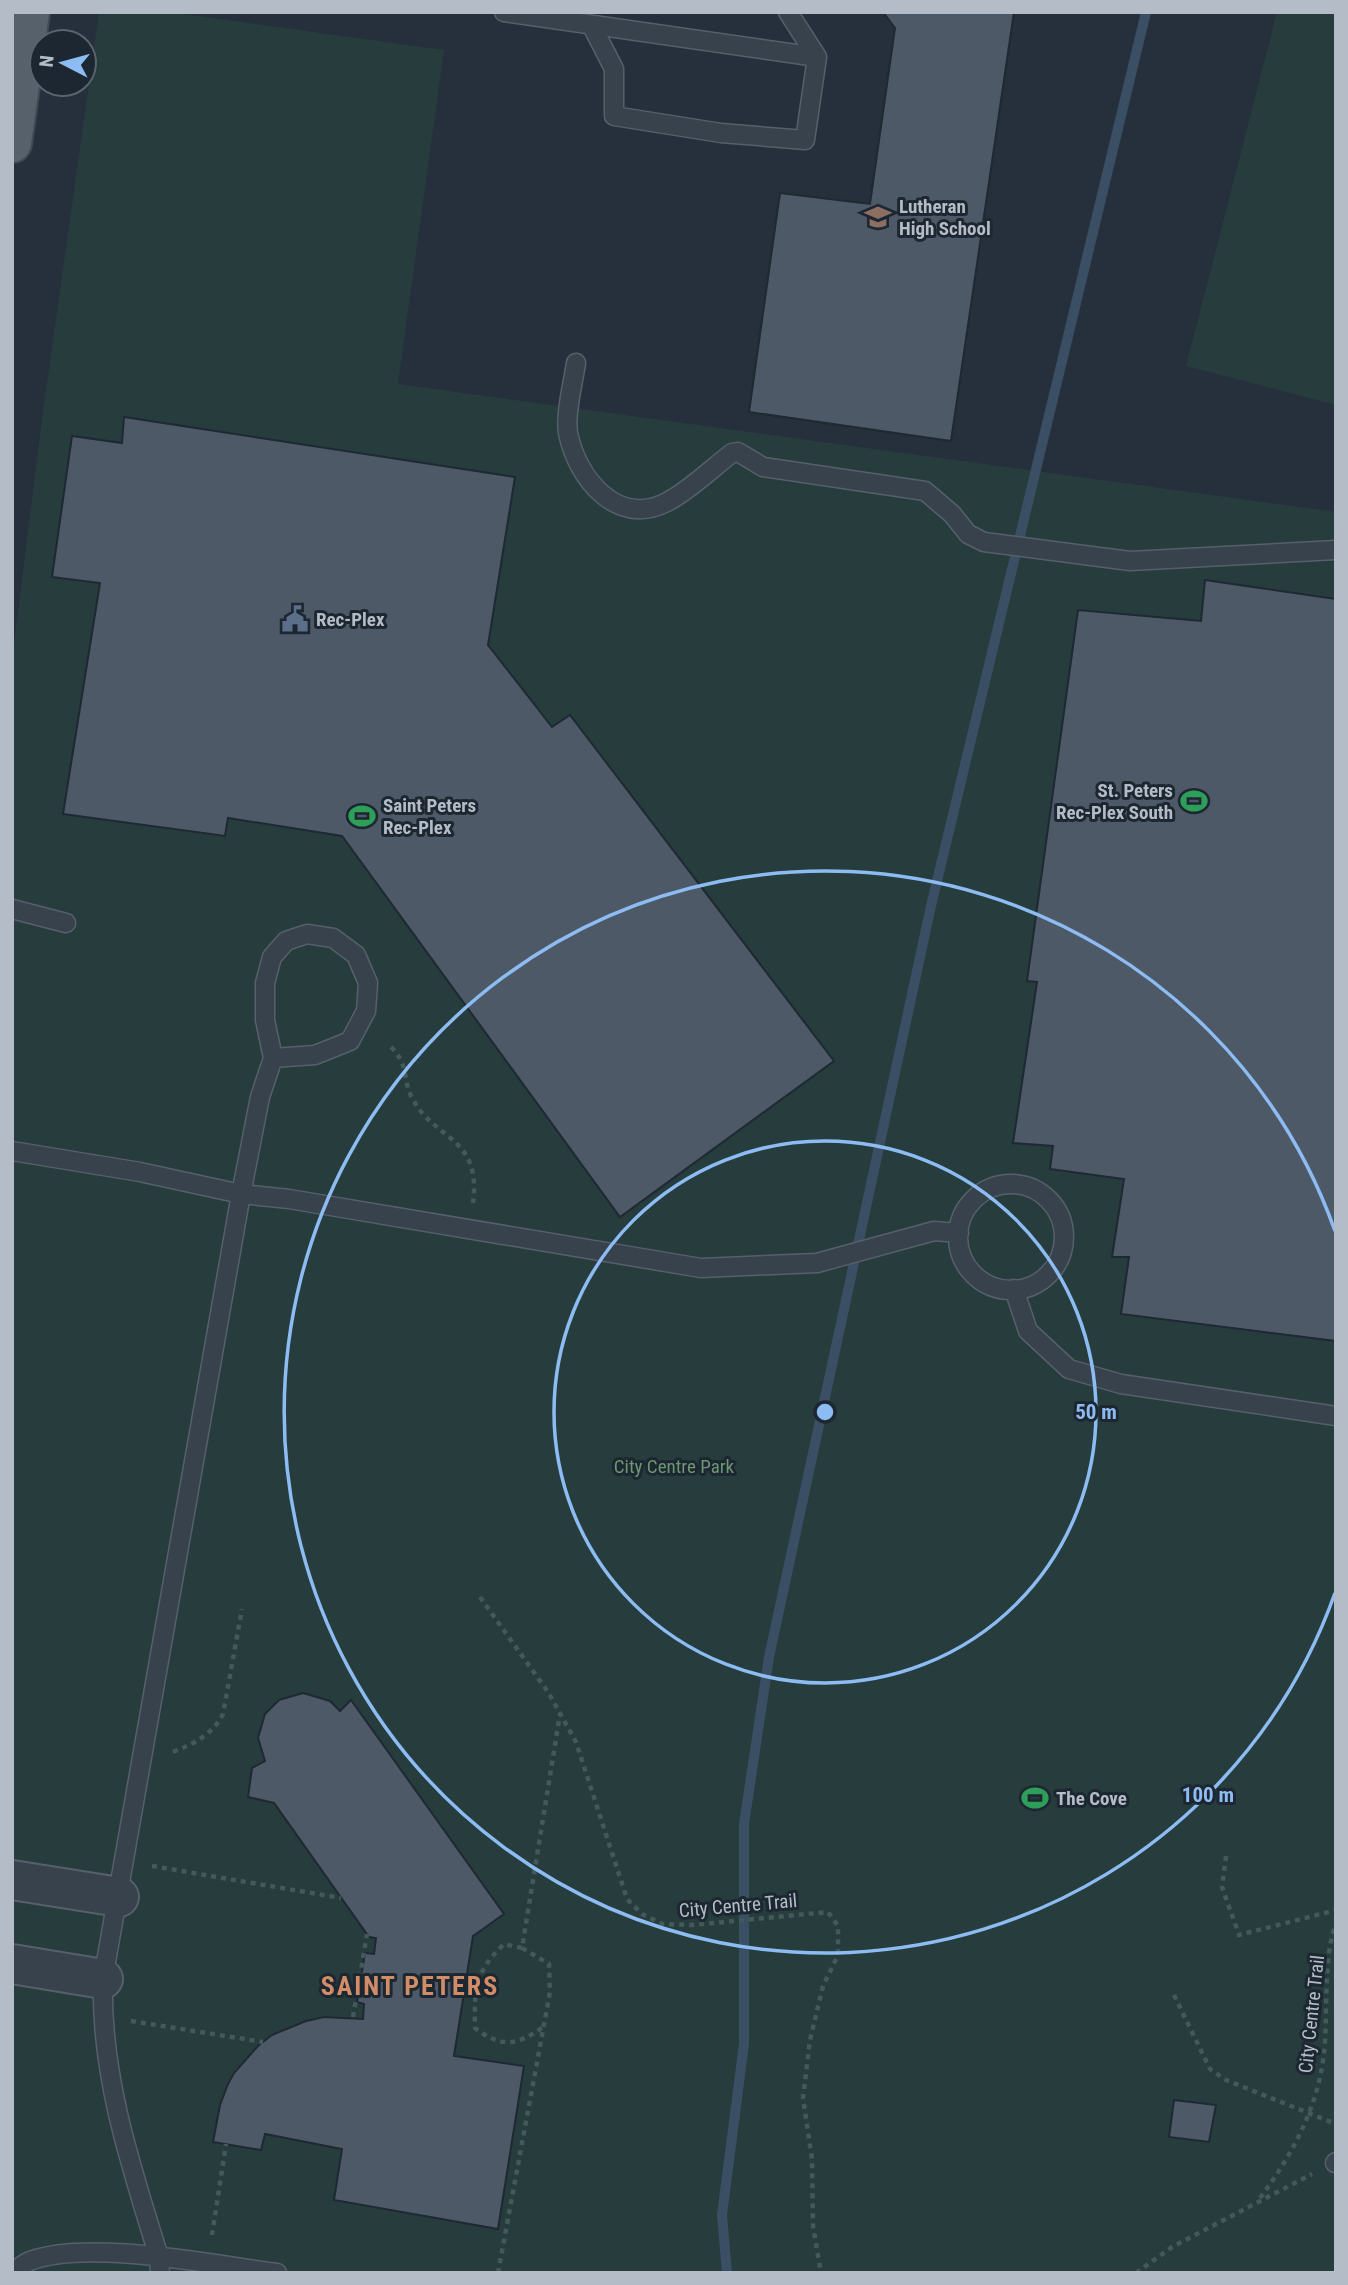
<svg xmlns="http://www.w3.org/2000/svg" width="1348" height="2285" viewBox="0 0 1348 2285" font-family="'Roboto Condensed',sans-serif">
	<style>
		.green { fill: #263c3d }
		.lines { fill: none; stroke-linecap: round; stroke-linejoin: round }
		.stream { stroke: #3b4f64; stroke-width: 10 }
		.building { fill: #4e5967; stroke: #1f2933; stroke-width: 2 }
		.service-casing { stroke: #56606a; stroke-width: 21 }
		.tertiary-casing { stroke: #56606a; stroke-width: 42 }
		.primary-casing { stroke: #414b55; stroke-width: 42 }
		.path { stroke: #44595a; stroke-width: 4.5; stroke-dasharray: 5 5; stroke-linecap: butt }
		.service { stroke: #38424c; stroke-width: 18 }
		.tertiary { stroke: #38424c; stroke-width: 38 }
		.primary { stroke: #56616c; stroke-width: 38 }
		.ring { fill: none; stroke: #8dbcf3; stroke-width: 3.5 }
		.labels { text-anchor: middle; stroke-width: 6; stroke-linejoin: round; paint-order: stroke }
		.poi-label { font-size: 19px; font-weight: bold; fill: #b4bdc7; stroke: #1d2731; text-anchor: start }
		.park-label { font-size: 19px; fill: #6c9773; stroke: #1d2731 }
		.street-label { font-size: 19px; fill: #b4bdc7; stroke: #1d2731 }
		.district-label { font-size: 26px; font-weight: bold; letter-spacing: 2px; fill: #d08d67; stroke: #1d2731 }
		.centre { fill: #8dbcf3; stroke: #1d2731; stroke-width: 3.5 }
		.ring-label { font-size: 21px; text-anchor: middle; font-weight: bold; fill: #8dbcf3; stroke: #1d2731; stroke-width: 6; stroke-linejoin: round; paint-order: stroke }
	</style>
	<rect width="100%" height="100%" fill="#25303c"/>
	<path class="green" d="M 99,12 L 169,12 L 444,50 L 398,384 L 1336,512 L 1336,2273 L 12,2273 L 12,660 L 42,419 Z
		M 1277,12 L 1336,12 L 1336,405 L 1186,366 Z"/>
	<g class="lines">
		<path class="stream" d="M 727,2273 L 722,2215 L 744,2044 L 744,1824 L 769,1657 L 931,906 L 1146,12"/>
	</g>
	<path class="building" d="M 883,12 L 1014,12 L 951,441 L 749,412 L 780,193 L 870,204 L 895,28 Z
		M 124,417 L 515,477 L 488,645 L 552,727 L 570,715 L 834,1061 L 620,1217 L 342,836 L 228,818 L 225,836 L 63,814 L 100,583 L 52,577 L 72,436 L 122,443 Z
		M 1205,580 L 1336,599 L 1336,1341 L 1121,1314 L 1129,1257 L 1112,1257 L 1124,1179 L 1050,1169 L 1053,1146 L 1013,1143 L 1037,982 L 1027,981 L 1078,610 L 1201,621 Z
		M 303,1693 L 330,1701 L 340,1711 L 351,1700 L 504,1914 L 473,1936 L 454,2056 L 524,2066 L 498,2229 L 334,2200 L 342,2149 L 265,2134 L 261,2150 L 213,2142 L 220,2105 L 228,2084 L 234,2073 L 259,2045 L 272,2035 L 306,2021 L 324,2017 L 363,2019 L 364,2004 L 357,2002 L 365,1953 L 374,1954 L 376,1938 L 369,1937 L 274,1803 L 248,1797 L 252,1768 L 265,1761 L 258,1738 L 265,1714 L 279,1700 Z
		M 1174,2100 L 1216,2105 L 1209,2142 L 1169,2137 Z"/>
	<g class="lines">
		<g class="service-casing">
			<path id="service" d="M 504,12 L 817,57
				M 592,26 L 614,69 L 614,116 L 721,133 L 805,140 L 817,57 L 788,12
				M 576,363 C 573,384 565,413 568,433 C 577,478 617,528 667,502 C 690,490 711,469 732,453 L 738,452 L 763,467 L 925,491 L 952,514 L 968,534 L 984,542 L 1130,561 L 1336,550
				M 12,909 L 66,923
				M 12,1151 L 140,1172 L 241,1194 L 289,1199 L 701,1268 L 817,1263 L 934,1231 L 959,1233
				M958 1237a53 53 0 1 1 106 0a53 53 0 1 1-106 0Z
				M 1014,1289 L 1028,1331 L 1069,1369 L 1121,1384 L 1336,1416
				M 1335,2163 L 1336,2162
				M 12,2273 C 18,2269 24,2263 30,2261 C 88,2239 214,2265 277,2273
				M 160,2273 L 159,2257 C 131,2167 100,2074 103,1979 L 241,1194 L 260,1097 L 273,1058 L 265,1020 L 265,983 L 272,957 L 286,941 L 307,934 L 333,938 L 356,955 L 368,983 L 366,1011 L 350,1041 L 315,1055 L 273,1058"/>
		</g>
		<g class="tertiary-casing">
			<path id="tertiary" d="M 12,1880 L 119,1897
				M 12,1964 L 103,1979"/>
		</g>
		<g class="primary-casing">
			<path id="primary" d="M 12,143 L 30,12"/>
		</g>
		<path class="path" d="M 391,1047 C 409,1065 402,1076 411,1096 C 433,1141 482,1135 473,1203
			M 480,1597 L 548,1692 L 576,1742 L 627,1899 L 642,1914 L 662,1924 L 692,1925 L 828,1912 L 838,1926 L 838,1955 L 823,1986 L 810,2040 L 803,2098 L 812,2159 L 813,2226 L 821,2273
			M 173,1752 C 195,1743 212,1735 223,1714 L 242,1609
			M 1226,1856 L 1222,1887 L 1239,1935 L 1336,1910
			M 152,1866 L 341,1898
			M 522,1948 L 504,1944 C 475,1972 474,1988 475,2028 C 501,2048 517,2046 543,2027
			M 1174,1995 L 1210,2069 L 1226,2080 L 1336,2124
			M 353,2017 L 367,1934
			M 131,2021 L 263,2042
			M 1260,2198 C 1292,2155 1318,2108 1324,2053 C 1328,2020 1323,1953 1336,1925
			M 212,2235 L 226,2144
			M 498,2273 L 550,1992 L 549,1964 L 522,1948 L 560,1714
			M 1136,2273 L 1172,2247 L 1312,2174"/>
		<use href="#service" class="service"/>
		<use href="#tertiary" class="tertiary"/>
		<use href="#primary" class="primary"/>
	</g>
	<g class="ring">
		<circle cx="825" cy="1412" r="271"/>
		<path d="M1335 1593A541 541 0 1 1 1335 1231"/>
	</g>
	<defs>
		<g id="school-bare" transform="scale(2.1)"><path d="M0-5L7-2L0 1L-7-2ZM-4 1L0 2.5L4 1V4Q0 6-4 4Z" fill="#8d6e63" stroke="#1d2731" stroke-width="2.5" paint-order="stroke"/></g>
		<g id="civic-bare" transform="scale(2.1)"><path d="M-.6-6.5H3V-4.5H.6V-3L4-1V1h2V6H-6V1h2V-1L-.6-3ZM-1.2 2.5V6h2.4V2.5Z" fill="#5c6f8a" stroke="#1d2731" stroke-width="2.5" paint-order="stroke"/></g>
		<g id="stadium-bare" transform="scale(2.1)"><path d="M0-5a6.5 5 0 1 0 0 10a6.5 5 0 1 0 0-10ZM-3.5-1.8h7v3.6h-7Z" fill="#2e9e5b" stroke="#1d2731" stroke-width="2.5" paint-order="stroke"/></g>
	</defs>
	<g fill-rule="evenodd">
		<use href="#school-bare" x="878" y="217"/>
		<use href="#civic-bare" x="295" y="619"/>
		<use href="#stadium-bare" x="1194" y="801"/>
		<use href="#stadium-bare" x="362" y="816"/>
		<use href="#stadium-bare" x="1035" y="1798"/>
	</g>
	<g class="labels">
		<g class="poi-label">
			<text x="899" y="213">Lutheran<tspan x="899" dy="22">High School</tspan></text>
			<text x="316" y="626">Rec-Plex</text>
			<text x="1173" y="797" text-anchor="end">St. Peters<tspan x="1173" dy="22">Rec-Plex South</tspan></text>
			<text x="383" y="812">Saint Peters<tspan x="383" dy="22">Rec-Plex</tspan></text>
			<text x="1056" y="1805">The Cove</text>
		</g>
		<g class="park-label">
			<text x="674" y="1473">City Centre Park</text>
		</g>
		<g class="street-label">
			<text transform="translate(738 1905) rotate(-5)" y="7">City Centre Trail</text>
			<text transform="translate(1311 2014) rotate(-84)" y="7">City Centre Trail</text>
		</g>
		<g class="district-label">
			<text x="410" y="1995">SAINT PETERS</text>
		</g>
	</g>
	<circle cx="825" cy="1412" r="10" class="centre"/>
	<g class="ring-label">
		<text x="1096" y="1419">50 m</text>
		<text x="1208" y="1802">100 m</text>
	</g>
	<rect width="1348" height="2285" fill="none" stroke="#b4bdc7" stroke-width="28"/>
	<g transform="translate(63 63) rotate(276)"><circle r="33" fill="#1d2731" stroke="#59636d" stroke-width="2"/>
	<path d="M0-5L12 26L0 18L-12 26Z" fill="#8dbcf3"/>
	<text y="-10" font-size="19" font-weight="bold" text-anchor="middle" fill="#b4bdc7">N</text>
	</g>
</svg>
